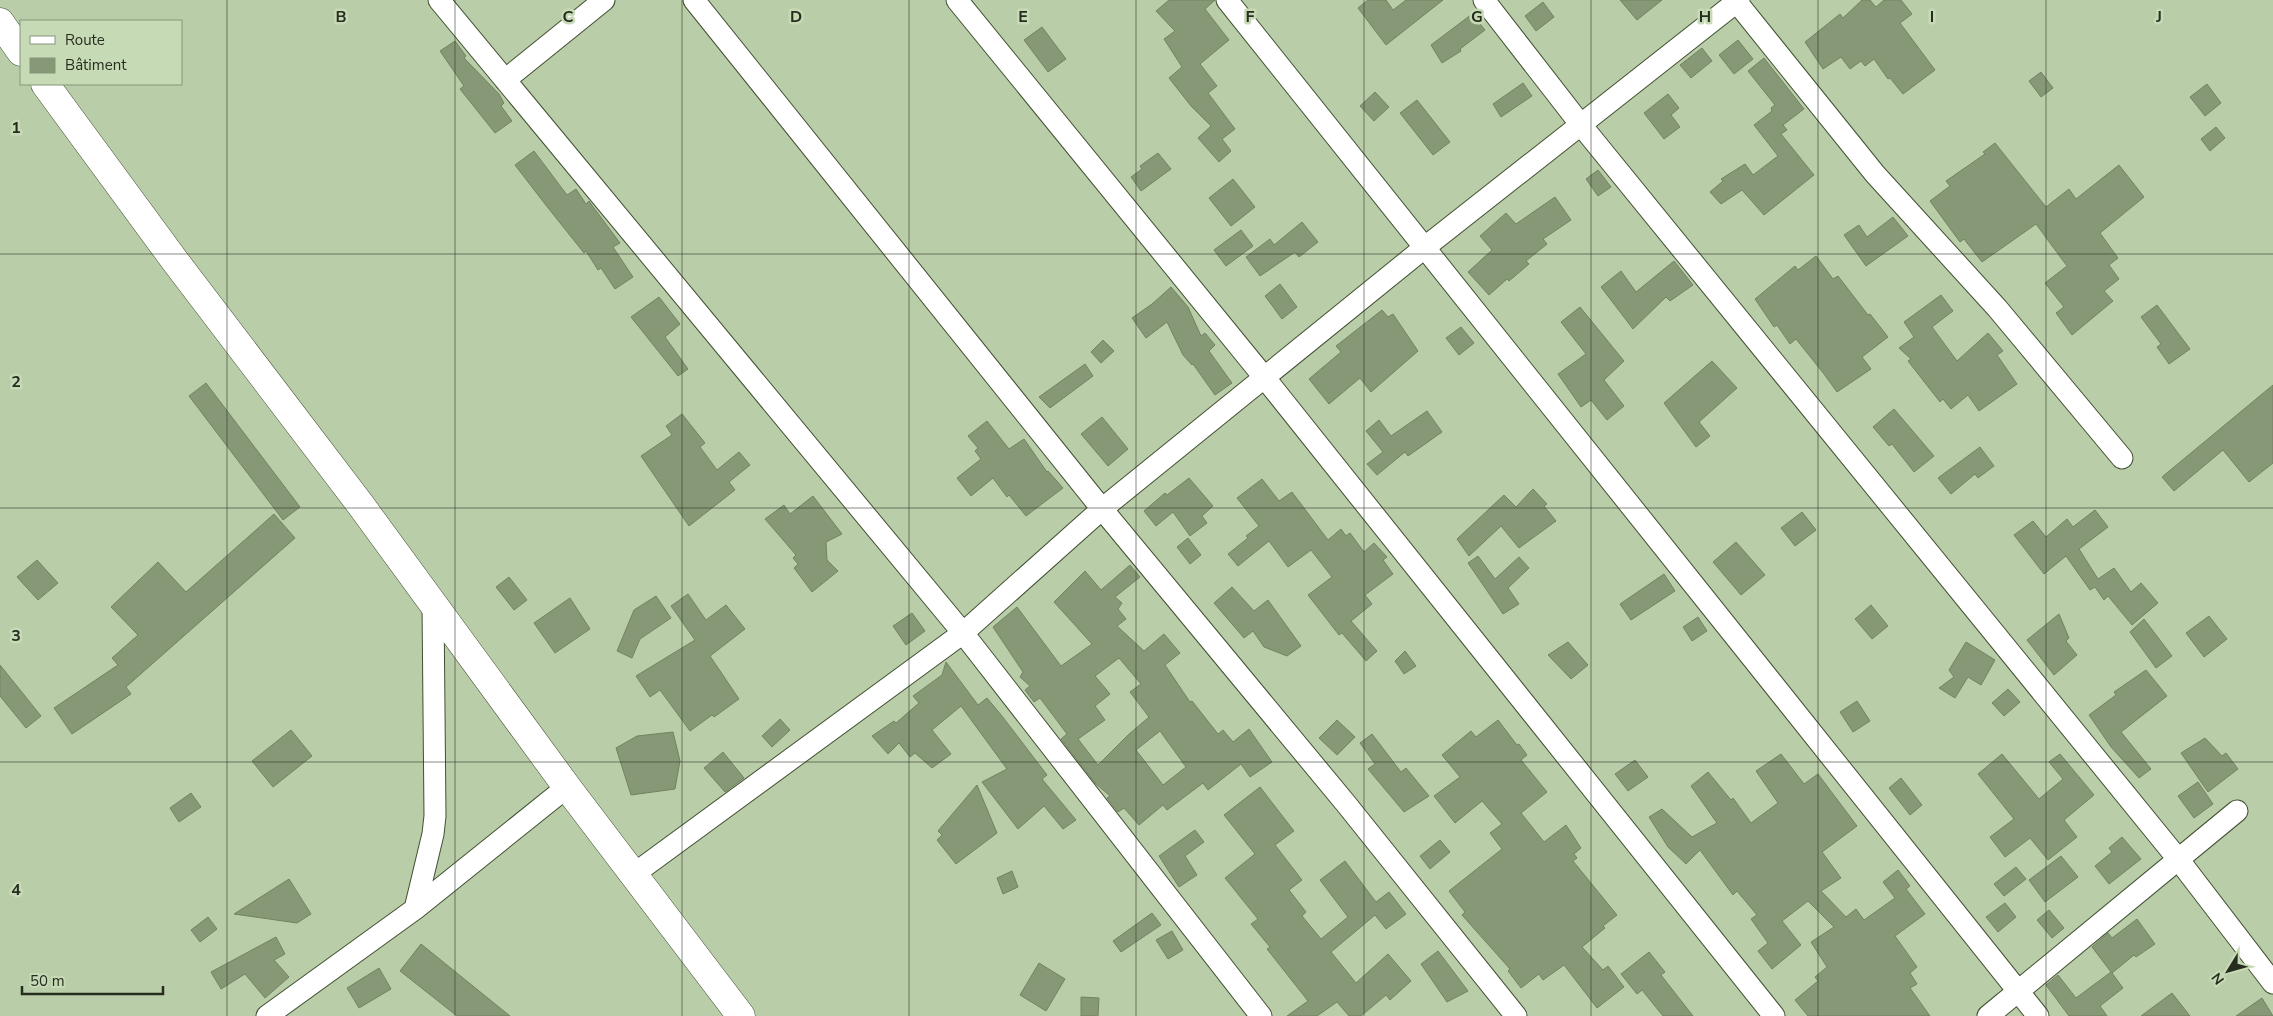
<svg xmlns="http://www.w3.org/2000/svg" width="2273" height="1016" viewBox="0 0 2273 1016" font-family="'Nunito Sans',sans-serif">
	<style>
		.building { fill: #879876; stroke: #728362; fill-rule: evenodd }
		.lines { fill: none; stroke-linecap: round; stroke-linejoin: round }
		.minor-casing { stroke: #415031; stroke-width: 23 }
		.secondary-casing { stroke: #415031; stroke-width: 29 }
		.minor { stroke: #fff; stroke-width: 21 }
		.secondary { stroke: #fff; stroke-width: 28 }
		.grid { fill: none; stroke: #262d1f; stroke-width: 1; stroke-opacity: 0.55 }
		.grid-label { font-size: 16px; text-anchor: middle; font-weight: bold; fill: #262d1f; stroke: #c7dab6; stroke-width: 5; stroke-linejoin: round; paint-order: stroke }
	</style>
	<rect width="100%" height="100%" fill="#bacda9"/>
	<path class="building" d="M 1169,0 L 1215,0 L 1205,9 L 1229,40 L 1200,64 L 1217,86 L 1208,93 L 1235,129 L 1222,139 L 1231,151 L 1219,162 L 1198,138 L 1211,126 L 1191,106 L 1169,78 L 1182,67 L 1164,39 L 1175,31 L 1156,11 Z
		M 1368,0 L 1386,0 L 1393,10 L 1406,0 L 1443,0 L 1386,45 L 1358,8 Z
		M 1620,0 L 1662,0 L 1637,20 Z
		M 1862,0 L 1870,0 L 1876,7 L 1884,0 L 1901,0 L 1912,14 L 1900,23 L 1935,70 L 1903,94 L 1890,78 L 1888,79 L 1874,59 L 1865,66 L 1861,61 L 1850,69 L 1841,57 L 1823,69 L 1805,42 L 1840,14 L 1843,18 Z
		M 1543,2 L 1554,17 L 1536,31 L 1525,16 Z
		M 1472,14 L 1485,30 L 1460,49 L 1461,51 L 1442,63 L 1431,45 Z
		M 1042,27 L 1066,59 L 1048,72 L 1024,40 Z
		M 1738,40 L 1753,59 L 1734,74 L 1719,55 Z
		M 455,41 L 466,56 L 464,58 L 499,94 L 504,103 L 501,106 L 512,121 L 495,133 L 460,89 L 464,86 L 440,51 Z
		M 1702,48 L 1712,61 L 1691,78 L 1680,65 Z
		M 1764,58 L 1804,109 L 1783,125 L 1787,130 L 1781,134 L 1814,175 L 1764,215 L 1742,190 L 1721,204 L 1710,192 L 1723,181 L 1721,179 L 1745,164 L 1753,175 L 1778,156 L 1754,125 L 1772,111 L 1771,108 L 1775,105 L 1748,71 Z
		M 2041,72 L 2053,88 L 2041,97 L 2029,81 Z
		M 1523,83 L 1532,96 L 1501,117 L 1493,104 Z
		M 2207,84 L 2221,103 L 2205,116 L 2190,97 Z
		M 1375,92 L 1389,107 L 1374,121 L 1360,106 Z
		M 1668,94 L 1679,108 L 1671,115 L 1680,127 L 1664,139 L 1644,113 Z
		M 1417,100 L 1450,142 L 1433,155 L 1400,113 Z
		M 2216,127 L 2225,138 L 2210,151 L 2201,139 Z
		M 1995,143 L 2046,207 L 2069,189 L 2076,199 L 2119,165 L 2144,197 L 2100,233 L 2118,258 L 2109,265 L 2119,279 L 2104,291 L 2113,301 L 2072,335 L 2056,313 L 2064,307 L 2045,283 L 2067,266 L 2036,224 L 1982,262 L 1964,239 L 1960,242 L 1930,201 L 1950,186 L 1946,181 L 1985,154 L 1983,152 Z
		M 534,151 L 567,195 L 576,189 L 586,204 L 589,201 L 591,204 L 620,243 L 613,247 L 633,277 L 615,289 L 601,268 L 598,270 L 586,251 L 584,253 L 545,204 L 515,165 Z
		M 1158,153 L 1171,169 L 1141,191 L 1131,177 L 1142,169 L 1140,166 Z
		M 1598,170 L 1611,187 L 1598,196 L 1586,179 Z
		M 1233,179 L 1255,207 L 1231,226 L 1209,198 Z
		M 1555,197 L 1571,220 L 1543,239 L 1547,244 L 1526,261 L 1529,264 L 1509,281 L 1507,279 L 1489,295 L 1468,272 L 1492,250 L 1480,236 L 1506,213 L 1516,224 Z
		M 1893,217 L 1908,236 L 1866,266 L 1844,235 L 1859,225 L 1867,237 Z
		M 1302,222 L 1318,242 L 1299,257 L 1295,252 L 1260,276 L 1246,257 L 1270,239 L 1274,245 Z
		M 1241,230 L 1253,246 L 1226,266 L 1214,250 Z
		M 1816,256 L 1833,279 L 1838,276 L 1868,315 L 1870,314 L 1888,337 L 1862,357 L 1871,369 L 1837,392 L 1824,374 L 1796,339 L 1790,344 L 1777,325 L 1774,327 L 1755,299 L 1795,266 L 1798,270 Z
		M 1674,261 L 1693,285 L 1670,301 L 1666,297 L 1633,329 L 1601,287 L 1621,271 L 1636,292 Z
		M 1280,284 L 1297,307 L 1282,319 L 1265,296 Z
		M 1171,287 L 1188,307 L 1201,336 L 1205,333 L 1215,345 L 1209,351 L 1232,383 L 1215,395 L 1193,364 L 1192,365 L 1183,355 L 1167,322 L 1146,338 L 1132,318 L 1152,304 Z
		M 1941,295 L 1953,311 L 1932,327 L 1957,361 L 1988,333 L 2003,351 L 1997,355 L 2017,384 L 1979,411 L 1968,395 L 1951,409 L 1943,399 L 1940,402 L 1908,361 L 1911,359 L 1899,348 L 1914,337 L 1904,322 Z
		M 659,297 L 680,324 L 665,337 L 688,369 L 678,376 L 631,317 Z
		M 2157,305 L 2190,349 L 2169,364 L 2157,347 L 2161,344 L 2141,317 Z
		M 1580,307 L 1624,361 L 1604,380 L 1624,406 L 1607,420 L 1591,400 L 1581,407 L 1558,374 L 1586,354 L 1561,322 Z
		M 1382,310 L 1388,317 L 1393,314 L 1418,351 L 1371,392 L 1360,378 L 1329,404 L 1309,379 L 1341,352 L 1336,346 Z
		M 1461,327 L 1474,343 L 1459,355 L 1446,338 Z
		M 1103,340 L 1114,351 L 1101,363 L 1091,352 Z
		M 1712,361 L 1737,388 L 1699,422 L 1710,436 L 1696,447 L 1664,403 Z
		M 1085,364 L 1093,376 L 1050,408 L 1039,397 Z
		M 206,383 L 300,507 L 283,520 L 189,396 Z
		M 2273,385 L 2273,463 L 2249,482 L 2223,450 L 2174,491 L 2162,477 Z
		M 1894,409 L 1934,456 L 1914,472 L 1892,444 L 1889,446 L 1873,427 Z
		M 1427,411 L 1442,432 L 1408,456 L 1405,452 L 1377,475 L 1367,464 L 1383,452 L 1366,431 L 1379,420 L 1391,436 Z
		M 682,414 L 705,443 L 700,447 L 717,470 L 739,452 L 750,465 L 729,482 L 735,490 L 689,526 L 641,456 L 672,435 L 666,426 Z
		M 1102,417 L 1128,449 L 1108,466 L 1081,434 Z
		M 987,421 L 1009,449 L 1024,439 L 1047,472 L 1048,471 L 1063,488 L 1026,516 L 1009,495 L 1007,497 L 993,478 L 971,496 L 957,478 L 981,459 L 975,451 L 978,448 L 968,436 Z
		M 1980,447 L 1994,466 L 1978,478 L 1975,474 L 1951,494 L 1938,478 Z
		M 1189,478 L 1213,506 L 1202,516 L 1207,523 L 1190,536 L 1173,512 L 1156,526 L 1144,511 L 1165,493 L 1167,495 Z
		M 1262,479 L 1279,501 L 1292,492 L 1328,540 L 1341,529 L 1346,536 L 1350,533 L 1364,552 L 1374,543 L 1387,557 L 1383,560 L 1393,574 L 1365,595 L 1372,604 L 1351,621 L 1377,651 L 1366,661 L 1342,633 L 1339,635 L 1308,595 L 1332,577 L 1311,550 L 1288,567 L 1269,541 L 1238,566 L 1228,554 L 1248,538 L 1246,536 L 1259,526 L 1237,498 Z
		M 1533,489 L 1547,504 L 1544,506 L 1556,521 L 1519,548 L 1501,526 L 1469,556 L 1457,539 L 1504,495 L 1516,507 Z
		M 813,496 L 842,534 L 826,542 L 827,560 L 838,571 L 812,592 L 794,568 L 798,564 L 793,558 L 796,555 L 765,519 L 784,505 L 790,514 Z
		M 2095,510 L 2108,527 L 2079,549 L 2098,579 L 2114,568 L 2131,592 L 2141,583 L 2158,603 L 2132,625 L 2108,596 L 2104,600 L 2095,587 L 2090,590 L 2066,556 L 2044,574 L 2014,535 L 2033,521 L 2046,537 L 2067,519 L 2073,527 Z
		M 1802,512 L 1816,530 L 1795,546 L 1781,528 Z
		M 274,514 L 295,538 L 126,687 L 131,694 L 72,734 L 54,708 L 118,665 L 112,658 L 138,635 L 111,607 L 158,562 L 186,592 Z
		M 1188,538 L 1201,555 L 1190,564 L 1177,547 Z
		M 1736,542 L 1765,575 L 1741,595 L 1713,562 Z
		M 1478,556 L 1495,579 L 1519,557 L 1529,568 L 1508,588 L 1519,604 L 1503,614 L 1468,563 Z
		M 37,560 L 58,583 L 38,600 L 17,577 Z
		M 1130,565 L 1140,577 L 1115,597 L 1122,603 L 1118,609 L 1126,619 L 1117,626 L 1144,651 L 1164,634 L 1180,653 L 1165,665 L 1190,702 L 1192,701 L 1218,734 L 1223,730 L 1233,742 L 1249,729 L 1272,762 L 1250,777 L 1241,764 L 1208,790 L 1203,783 L 1167,810 L 1163,805 L 1139,825 L 1124,808 L 1118,812 L 1107,798 L 1110,796 L 1095,783 L 1061,739 L 1067,734 L 1040,698 L 1034,702 L 1025,690 L 1030,686 L 1020,677 L 1023,672 L 993,627 L 1017,607 L 1061,666 L 1092,644 L 1054,602 L 1085,571 L 1101,590 ZM 1119,658 L 1141,684 L 1130,692 L 1149,717 L 1128,735 L 1098,765 L 1078,739 L 1105,720 L 1095,706 L 1110,694 L 1095,676 ZM 1160,731 L 1186,767 L 1163,785 L 1136,750 Z
		M 1664,574 L 1675,591 L 1631,620 L 1620,604 Z
		M 509,577 L 527,600 L 514,610 L 496,587 Z
		M 1232,587 L 1254,611 L 1268,600 L 1301,646 L 1287,656 L 1264,647 L 1253,631 L 1244,638 L 1214,603 Z
		M 688,594 L 706,620 L 726,605 L 745,629 L 710,656 L 739,699 L 714,717 L 712,715 L 690,731 L 660,690 L 650,697 L 636,676 L 695,640 L 671,606 Z
		M 656,596 L 671,618 L 640,639 L 632,658 L 617,651 L 634,610 Z
		M 570,598 L 590,629 L 555,653 L 534,623 Z
		M 1871,605 L 1888,626 L 1872,639 L 1855,619 Z
		M 912,613 L 925,631 L 906,645 L 893,626 Z
		M 2059,614 L 2069,638 L 2066,641 L 2077,655 L 2054,675 L 2027,640 Z
		M 2209,616 L 2227,639 L 2204,657 L 2186,633 Z
		M 1698,617 L 1707,631 L 1692,641 L 1683,627 Z
		M 2144,619 L 2172,656 L 2156,668 L 2130,632 Z
		M 1568,642 L 1588,665 L 1571,679 L 1548,655 Z
		M 1966,642 L 1995,660 L 1981,685 L 1968,677 L 1955,698 L 1939,688 L 1954,677 L 1949,670 Z
		M 1405,651 L 1416,666 L 1404,674 L 1395,661 Z
		M 946,662 L 978,705 L 987,698 L 1002,716 L 1047,775 L 1042,779 L 1076,820 L 1063,829 L 1044,806 L 1018,829 L 982,782 L 1007,769 L 961,706 L 932,730 L 951,754 L 932,768 L 915,753 L 910,757 L 899,743 L 888,754 L 872,736 L 894,721 L 896,723 L 919,703 L 913,696 L 942,675 Z
		M 0,665 L 41,716 L 26,728 L 0,696 Z
		M 2146,670 L 2167,696 L 2121,732 L 2151,769 L 2139,778 L 2111,747 L 2089,715 L 2116,695 L 2114,692 Z
		M 2008,689 L 2020,702 L 2004,716 L 1992,703 Z
		M 1857,701 L 1870,721 L 1853,732 L 1840,712 Z
		M 780,719 L 790,730 L 772,747 L 762,736 Z
		M 1337,720 L 1355,737 L 1337,755 L 1319,738 Z
		M 1498,720 L 1517,745 L 1519,744 L 1527,755 L 1521,760 L 1547,792 L 1521,813 L 1544,842 L 1566,825 L 1581,848 L 1574,854 L 1577,858 L 1573,861 L 1617,915 L 1603,926 L 1605,928 L 1582,947 L 1603,970 L 1608,966 L 1624,987 L 1597,1008 L 1564,965 L 1543,980 L 1539,974 L 1521,988 L 1508,971 L 1510,969 L 1462,915 L 1465,912 L 1449,891 L 1502,849 L 1490,833 L 1502,824 L 1482,801 L 1455,823 L 1434,796 L 1460,777 L 1442,755 L 1471,731 L 1476,737 Z
		M 291,730 L 312,756 L 273,787 L 252,761 Z
		M 673,732 L 680,761 L 675,789 L 631,795 L 616,748 L 637,736 Z
		M 1372,734 L 1401,772 L 1406,768 L 1429,796 L 1404,812 L 1368,769 L 1375,764 L 1360,743 Z
		M 2205,738 L 2222,756 L 2226,753 L 2238,769 L 2208,792 L 2181,753 Z
		M 723,752 L 744,778 L 725,792 L 704,768 Z
		M 1781,754 L 1804,784 L 1818,774 L 1857,826 L 1822,852 L 1841,878 L 1821,891 L 1846,917 L 1856,909 L 1864,920 L 1895,898 L 1883,882 L 1898,870 L 1910,886 L 1906,889 L 1925,914 L 1895,936 L 1917,967 L 1910,973 L 1917,984 L 1910,988 L 1930,1016 L 1808,1016 L 1795,1000 L 1818,981 L 1815,977 L 1827,967 L 1811,942 L 1834,927 L 1808,901 L 1782,921 L 1801,945 L 1772,969 L 1758,951 L 1768,943 L 1751,919 L 1757,915 L 1737,891 L 1733,895 L 1700,850 L 1686,864 L 1668,847 L 1649,817 L 1662,809 L 1692,837 L 1717,823 L 1691,786 L 1708,772 L 1731,800 L 1733,798 L 1751,823 L 1778,803 L 1756,771 Z
		M 2002,754 L 2039,799 L 2063,779 L 2049,762 L 2060,754 L 2094,795 L 2064,820 L 2077,837 L 2048,860 L 2030,838 L 2005,857 L 1990,837 L 2014,819 L 1978,774 Z
		M 1635,760 L 1648,777 L 1628,791 L 1615,774 Z
		M 1901,778 L 1922,805 L 1910,815 L 1889,788 Z
		M 2198,782 L 2213,804 L 2194,818 L 2178,796 Z
		M 977,785 L 997,833 L 956,864 L 937,840 L 942,835 L 938,831 Z
		M 1260,787 L 1294,831 L 1275,845 L 1302,880 L 1289,890 L 1306,912 L 1302,916 L 1321,939 L 1348,917 L 1320,880 L 1345,861 L 1376,902 L 1389,892 L 1406,914 L 1386,929 L 1375,915 L 1331,952 L 1356,983 L 1388,954 L 1411,981 L 1390,1000 L 1386,995 L 1361,1016 L 1349,1016 L 1337,1002 L 1317,1016 L 1287,1016 L 1308,1001 L 1267,949 L 1270,947 L 1251,924 L 1258,919 L 1225,878 L 1255,854 L 1224,815 Z
		M 191,793 L 201,807 L 179,822 L 170,808 Z
		M 1195,830 L 1204,842 L 1185,856 L 1197,875 L 1179,887 L 1159,856 Z
		M 2122,837 L 2141,859 L 2109,884 L 2095,866 L 2112,852 L 2109,848 Z
		M 1440,840 L 1450,852 L 1430,869 L 1420,856 Z
		M 2061,856 L 2078,877 L 2045,902 L 2029,880 Z
		M 2016,867 L 2026,879 L 2004,896 L 1994,884 Z
		M 1012,871 L 1018,887 L 1003,894 L 997,878 Z
		M 289,879 L 311,914 L 297,923 L 234,914 Z
		M 2005,903 L 2016,917 L 1998,932 L 1986,917 Z
		M 2049,910 L 2064,928 L 2052,938 L 2037,920 Z
		M 1152,913 L 1161,925 L 1121,952 L 1113,941 Z
		M 208,917 L 217,929 L 200,942 L 191,930 Z
		M 2137,919 L 2155,944 L 2136,957 L 2134,955 L 2112,973 L 2123,988 L 2100,1006 L 2107,1016 L 2069,1016 L 2046,985 L 2058,975 L 2076,998 L 2111,972 L 2092,947 L 2108,933 L 2112,938 Z
		M 1172,931 L 1183,950 L 1168,959 L 1156,940 Z
		M 276,937 L 285,954 L 274,960 L 289,977 L 265,998 L 245,974 L 221,989 L 211,972 Z
		M 421,944 L 510,1016 L 457,1016 L 400,971 Z
		M 1438,951 L 1468,991 L 1447,1002 L 1421,964 Z
		M 1649,952 L 1665,972 L 1661,975 L 1693,1016 L 1663,1016 L 1642,990 L 1637,994 L 1621,974 Z
		M 1039,963 L 1065,979 L 1046,1011 L 1020,995 Z
		M 379,968 L 391,989 L 359,1008 L 347,988 Z
		M 2172,993 L 2190,1016 L 2141,1016 Z
		M 1081,997 L 1099,998 L 1098,1016 L 1081,1016 Z
		M 2262,998 L 2273,1016 L 2236,1016 Z"/>
	<g class="lines">
		<g class="minor-casing">
			<path id="minor" d="M 439,0 L 963,633 L 1261,1016
				M 694,0 L 1102,509 L 1347,805 L 1516,1016
				M 957,0 L 1264,377 L 1774,1016
				M 1227,0 L 2038,1016
				M 1484,0 L 1581,125 L 2178,859 L 2273,983
				M 1735,0 L 1875,174 L 1997,308 L 2122,458
				M 505,80 L 604,0
				M 634,874 L 963,633 L 1102,509 L 1424,248 L 1739,0
				M 415,909 L 433,834 L 435,816 L 433,604
				M 267,1016 L 415,909 L 567,787
				M 1988,1016 L 2237,811"/>
		</g>
		<g class="secondary-casing">
			<path id="secondary" d="M 0,22 L 21,52
				M 45,84 L 175,261 L 360,504 L 567,787 L 741,1016"/>
		</g>
		<use href="#minor" class="minor"/>
		<use href="#secondary" class="secondary"/>
	</g>
	<path class="grid" d="M 227,0 L 227,1016M 455,0 L 455,1016M 682,0 L 682,1016M 909,0 L 909,1016M 1136,0 L 1136,1016M 1364,0 L 1364,1016M 1591,0 L 1591,1016M 1818,0 L 1818,1016M 2046,0 L 2046,1016M 0,254 L 2273,254M 0,508 L 2273,508M 0,762 L 2273,762"/>
	<g class="grid-label">
		<text x="341" y="22">B</text>
		<text x="568" y="22">C</text>
		<text x="796" y="22">D</text>
		<text x="1023" y="22">E</text>
		<text x="1250" y="22">F</text>
		<text x="1477" y="22">G</text>
		<text x="1705" y="22">H</text>
		<text x="1932" y="22">I</text>
		<text x="2159" y="22">J</text>
		<text x="16" y="133">1</text>
		<text x="16" y="387">2</text>
		<text x="16" y="641">3</text>
		<text x="16" y="895">4</text>
	</g>
	<rect x="20" y="20" width="162" height="65" fill="#c7dab6" stroke="#87957a"/>
	<rect x="30" y="36" width="25" height="8" fill="#ffffff" stroke="#87957a"/>
	<text x="65" y="45" font-size="15" fill="#262d1f">Route</text>
	<rect x="30" y="58" width="25" height="15" fill="#879876" stroke="#87957a"/>
	<text x="65" y="70" font-size="15" fill="#262d1f">Bâtiment</text>
	<g transform="translate(2228 971) rotate(233)" stroke="#c7dab6" stroke-width="4" paint-order="stroke">
	<path d="M0-4L9 19L0 12L-9 19Z" fill="#262d1f"/>
	<text y="-8" font-size="14" font-weight="bold" text-anchor="middle" fill="#262d1f">N</text>
	</g>
	<path d="M22 986v8h141v-8" fill="none" stroke="#262d1f" stroke-width="2.5"/>
	<text x="30" y="986" font-size="15" fill="#262d1f" stroke="#c7dab6" stroke-width="4" paint-order="stroke">50 m</text>
</svg>
